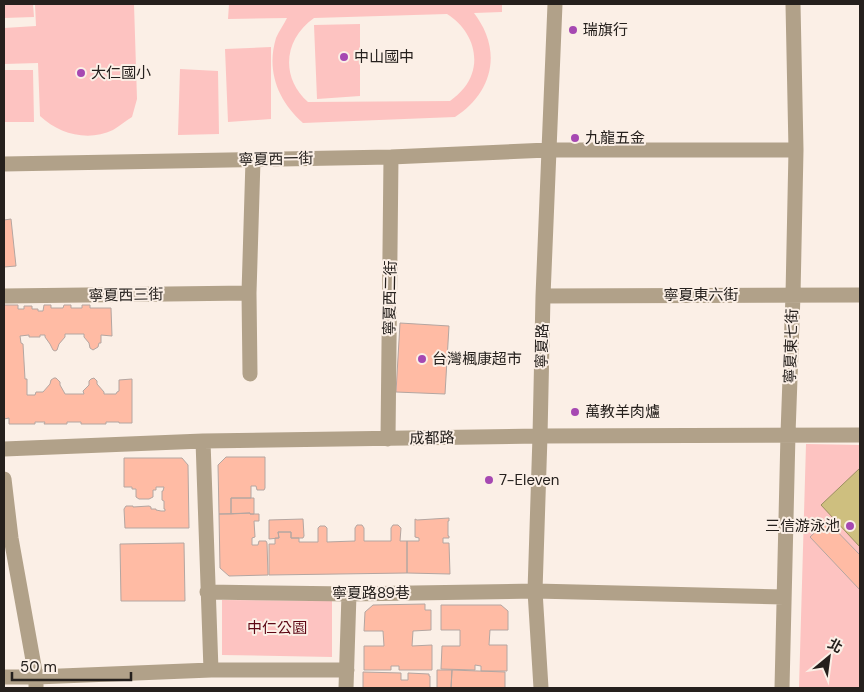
<svg xmlns="http://www.w3.org/2000/svg" width="864" height="692" viewBox="0 0 864 692" font-family="'DM Sans','Noto Sans TC',sans-serif">
	<style>
		.green { fill: #fdc3c1; fill-rule: evenodd }
		.water { fill: #cebf7f; stroke: #9b8f62 }
		.building { fill: #ffbba4; stroke: #b4a6a1 }
		.lines { fill: none; stroke-linecap: round; stroke-linejoin: round }
		.minor { stroke: #b1a189; stroke-width: 15 }
		.poi-dot { fill: #a648b2; stroke: #fbefe6; stroke-width: 2 }
		.labels { text-anchor: middle; stroke-width: 4; stroke-linejoin: round; paint-order: stroke }
		.poi-label { font-size: 15px; fill: #25201d; stroke: #fbefe6; text-anchor: start }
		.street-label { font-size: 15px; fill: #25201d; stroke: #fbefe6 }
		.park-label { font-size: 15px; fill: #5d0815; stroke: #fbefe6 }
	</style>
	<rect width="100%" height="100%" fill="#fbefe6"/>
	<path class="green" d="M 4,4 L 33,4 L 34,17 L 4,18 Z
		M 35,4 L 134,4 L 137,99 L 132,117 C 125,121 120,126 113,130 C 88,142 59,134 40,116 L 38,63 L 4,64 L 4,28 L 36,26 Z
		M 229,4 L 502,4 L 502,12 L 474,13 C 479,20 483,26 486,34 C 499,67 484,99 455,117 L 303,123 C 278,101 266,71 276,38 C 279,31 284,24 287,18 L 228,19 ZM 447,14 C 473,30 484,63 464,88 C 460,93 455,97 450,101 L 308,102 C 280,77 284,39 314,18 Z
		M 360,24 L 360,96 L 317,99 L 314,25 Z
		M 271,47 L 271,119 L 228,122 L 225,49 Z
		M 180,69 L 218,71 L 219,134 L 178,135 Z
		M 4,70 L 33,70 L 34,122 L 4,122 Z
		M 806,444 L 860,445 L 860,688 L 799,688 Z
		M 222,600 L 332,601 L 332,657 L 222,655 Z"/>
	<path class="water" d="M 860,468 L 860,547 L 821,505 Z"/>
	<path class="building" d="M 11,219 L 16,266 L 4,267 L 4,220 Z
		M 4,305 L 18,305 L 18,309 L 24,309 L 24,306 L 32,306 L 32,309 L 38,309 L 38,311 L 43,311 L 44,305 L 51,305 L 51,308 L 63,308 L 64,305 L 71,305 L 71,308 L 82,308 L 82,305 L 90,305 L 90,308 L 111,308 L 112,336 L 101,335 L 101,343 L 99,343 L 98,347 L 93,350 L 90,348 L 89,343 L 84,337 L 84,334 L 65,334 L 65,337 L 59,344 L 57,350 L 55,351 L 53,350 L 50,344 L 45,337 L 45,335 L 40,335 L 40,337 L 29,337 L 29,335 L 20,336 L 21,343 L 23,344 L 25,379 L 27,379 L 27,395 L 35,395 L 36,392 L 43,392 L 50,384 L 51,380 L 54,378 L 56,378 L 60,382 L 60,385 L 64,392 L 65,394 L 84,394 L 83,391 L 89,385 L 89,381 L 91,379 L 94,378 L 97,381 L 97,384 L 104,392 L 104,394 L 116,394 L 117,392 L 119,391 L 119,380 L 132,379 L 132,423 L 119,423 L 119,422 L 106,422 L 106,424 L 81,424 L 81,422 L 67,422 L 67,424 L 44,424 L 45,422 L 35,422 L 35,424 L 9,424 L 9,418 L 4,419 Z
		M 400,323 L 449,326 L 445,394 L 396,392 Z
		M 226,457 L 265,457 L 265,488 L 264,490 L 257,490 L 256,486 L 251,486 L 251,498 L 231,498 L 231,514 L 219,514 L 218,465 Z
		M 124,458 L 182,458 L 188,465 L 189,528 L 125,528 L 124,509 L 126,506 L 133,506 L 133,507 L 149,506 L 151,507 L 151,509 L 156,509 L 156,510 L 161,511 L 165,511 L 165,509 L 164,509 L 164,501 L 162,500 L 162,491 L 163,491 L 164,487 L 156,487 L 156,490 L 153,490 L 153,497 L 149,499 L 139,499 L 136,497 L 136,489 L 132,489 L 132,487 L 124,487 Z
		M 231,498 L 254,498 L 254,514 L 250,514 L 250,513 L 231,514 Z
		M 250,513 L 250,514 L 259,514 L 259,521 L 254,521 L 255,537 L 252,538 L 252,545 L 258,545 L 259,541 L 266,541 L 267,543 L 268,575 L 229,576 L 220,568 L 219,514 Z
		M 449,518 L 449,521 L 448,521 L 448,536 L 449,536 L 449,538 L 443,538 L 443,543 L 449,543 L 450,574 L 407,573 L 407,541 L 419,541 L 419,538 L 415,537 L 415,519 L 417,520 Z
		M 303,519 L 304,536 L 303,538 L 291,538 L 291,532 L 278,532 L 279,538 L 269,539 L 269,520 Z
		M 827,521 L 860,555 L 860,590 L 810,537 Z
		M 357,525 L 362,525 L 364,528 L 364,541 L 391,541 L 391,528 L 393,525 L 398,525 L 401,528 L 400,541 L 407,541 L 407,573 L 269,575 L 269,544 L 275,544 L 275,538 L 279,538 L 278,532 L 291,532 L 291,538 L 299,538 L 299,542 L 318,542 L 318,528 L 320,526 L 325,526 L 327,528 L 327,542 L 355,541 L 355,528 Z
		M 184,543 L 185,601 L 121,601 L 120,544 Z
		M 425,604 L 425,610 L 431,610 L 431,630 L 413,631 L 412,646 L 432,645 L 432,670 L 399,670 L 399,666 L 391,666 L 391,670 L 364,670 L 364,646 L 384,646 L 383,631 L 364,631 L 365,612 L 373,605 Z
		M 441,605 L 501,605 L 508,611 L 508,630 L 490,630 L 489,645 L 507,645 L 507,671 L 481,671 L 481,666 L 475,665 L 475,670 L 441,669 L 442,646 L 460,646 L 460,630 L 441,630 Z
		M 437,670 L 452,670 L 451,688 L 437,688 Z
		M 452,670 L 505,672 L 505,688 L 451,688 Z
		M 363,672 L 401,673 L 401,680 L 408,680 L 408,673 L 429,674 L 429,676 L 430,676 L 430,688 L 363,688 Z"/>
	<g class="lines">
		<path class="minor" d="M 4,164 L 391,157 L 548,150 L 796,150
			M 4,296 L 249,293
			M 543,296 L 860,295
			M 250,374 L 249,293 L 253,160
			M 388,439 L 391,157
			M 203,441 L 211,670
			M 4,449 L 203,441 L 540,436 L 860,435
			M 4,479 L 11,538 L 36,677 L 36,688
			M 207,592 L 349,594 L 535,591 L 784,597
			M 4,677 L 36,677 L 211,670 L 347,670
			M 346,688 L 349,594
			M 541,688 L 535,591 L 540,436 L 543,296 L 555,4
			M 782,688 L 788,434 L 793,295 L 796,150 L 793,4"/>
	</g>
	<g class="poi-dot">
		<circle cx="573" cy="30" r="5"/>
		<circle cx="344" cy="57" r="5"/>
		<circle cx="81" cy="73" r="5"/>
		<circle cx="575" cy="138" r="5"/>
		<circle cx="422" cy="359" r="5"/>
		<circle cx="575" cy="412" r="5"/>
		<circle cx="489" cy="480" r="5"/>
		<circle cx="850" cy="526" r="5"/>
	</g>
	<g class="labels">
		<g class="poi-label">
			<text x="583" y="35">瑞旗行</text>
			<text x="354" y="62">中山國中</text>
			<text x="91" y="78">大仁國小</text>
			<text x="585" y="143">九龍五金</text>
			<text x="432" y="364">台灣楓康超市</text>
			<text x="585" y="417">萬教羊肉爐</text>
			<text x="499" y="485">7-Eleven</text>
			<text x="840" y="531" text-anchor="end">三信游泳池</text>
		</g>
		<g class="street-label">
			<text transform="translate(276 159) rotate(-1)" y="5">寧夏西一街</text>
			<text transform="translate(126 295) rotate(-1)" y="5">寧夏西三街</text>
			<text x="701" y="300">寧夏東六街</text>
			<text transform="translate(390 298) rotate(-89)" y="5">寧夏西二街</text>
			<text transform="translate(542 346) rotate(-89)" y="5">寧夏路</text>
			<text transform="translate(791 346) rotate(-88)" y="5">寧夏東七街</text>
			<text transform="translate(432 438) rotate(-1)" y="5">成都路</text>
			<text x="371" y="598">寧夏路89巷</text>
		</g>
		<g class="park-label">
			<text x="277" y="633">中仁公園</text>
		</g>
	</g>
	<rect width="864" height="692" fill="none" stroke="#25201d" stroke-width="10"/>
	<g transform="translate(829 657) rotate(29)" stroke="#fbefe6" stroke-width="4" paint-order="stroke">
	<path d="M0-4L9 19L0 12L-9 19Z" fill="#25201d"/>
	<text y="-8" font-size="14" font-weight="bold" text-anchor="middle" fill="#25201d">北</text>
	</g>
	<path d="M12 672v8h119v-8" fill="none" stroke="#25201d" stroke-width="2.5"/>
	<text x="20" y="672" font-size="15" fill="#25201d" stroke="#fbefe6" stroke-width="4" paint-order="stroke">50 m</text>
</svg>
